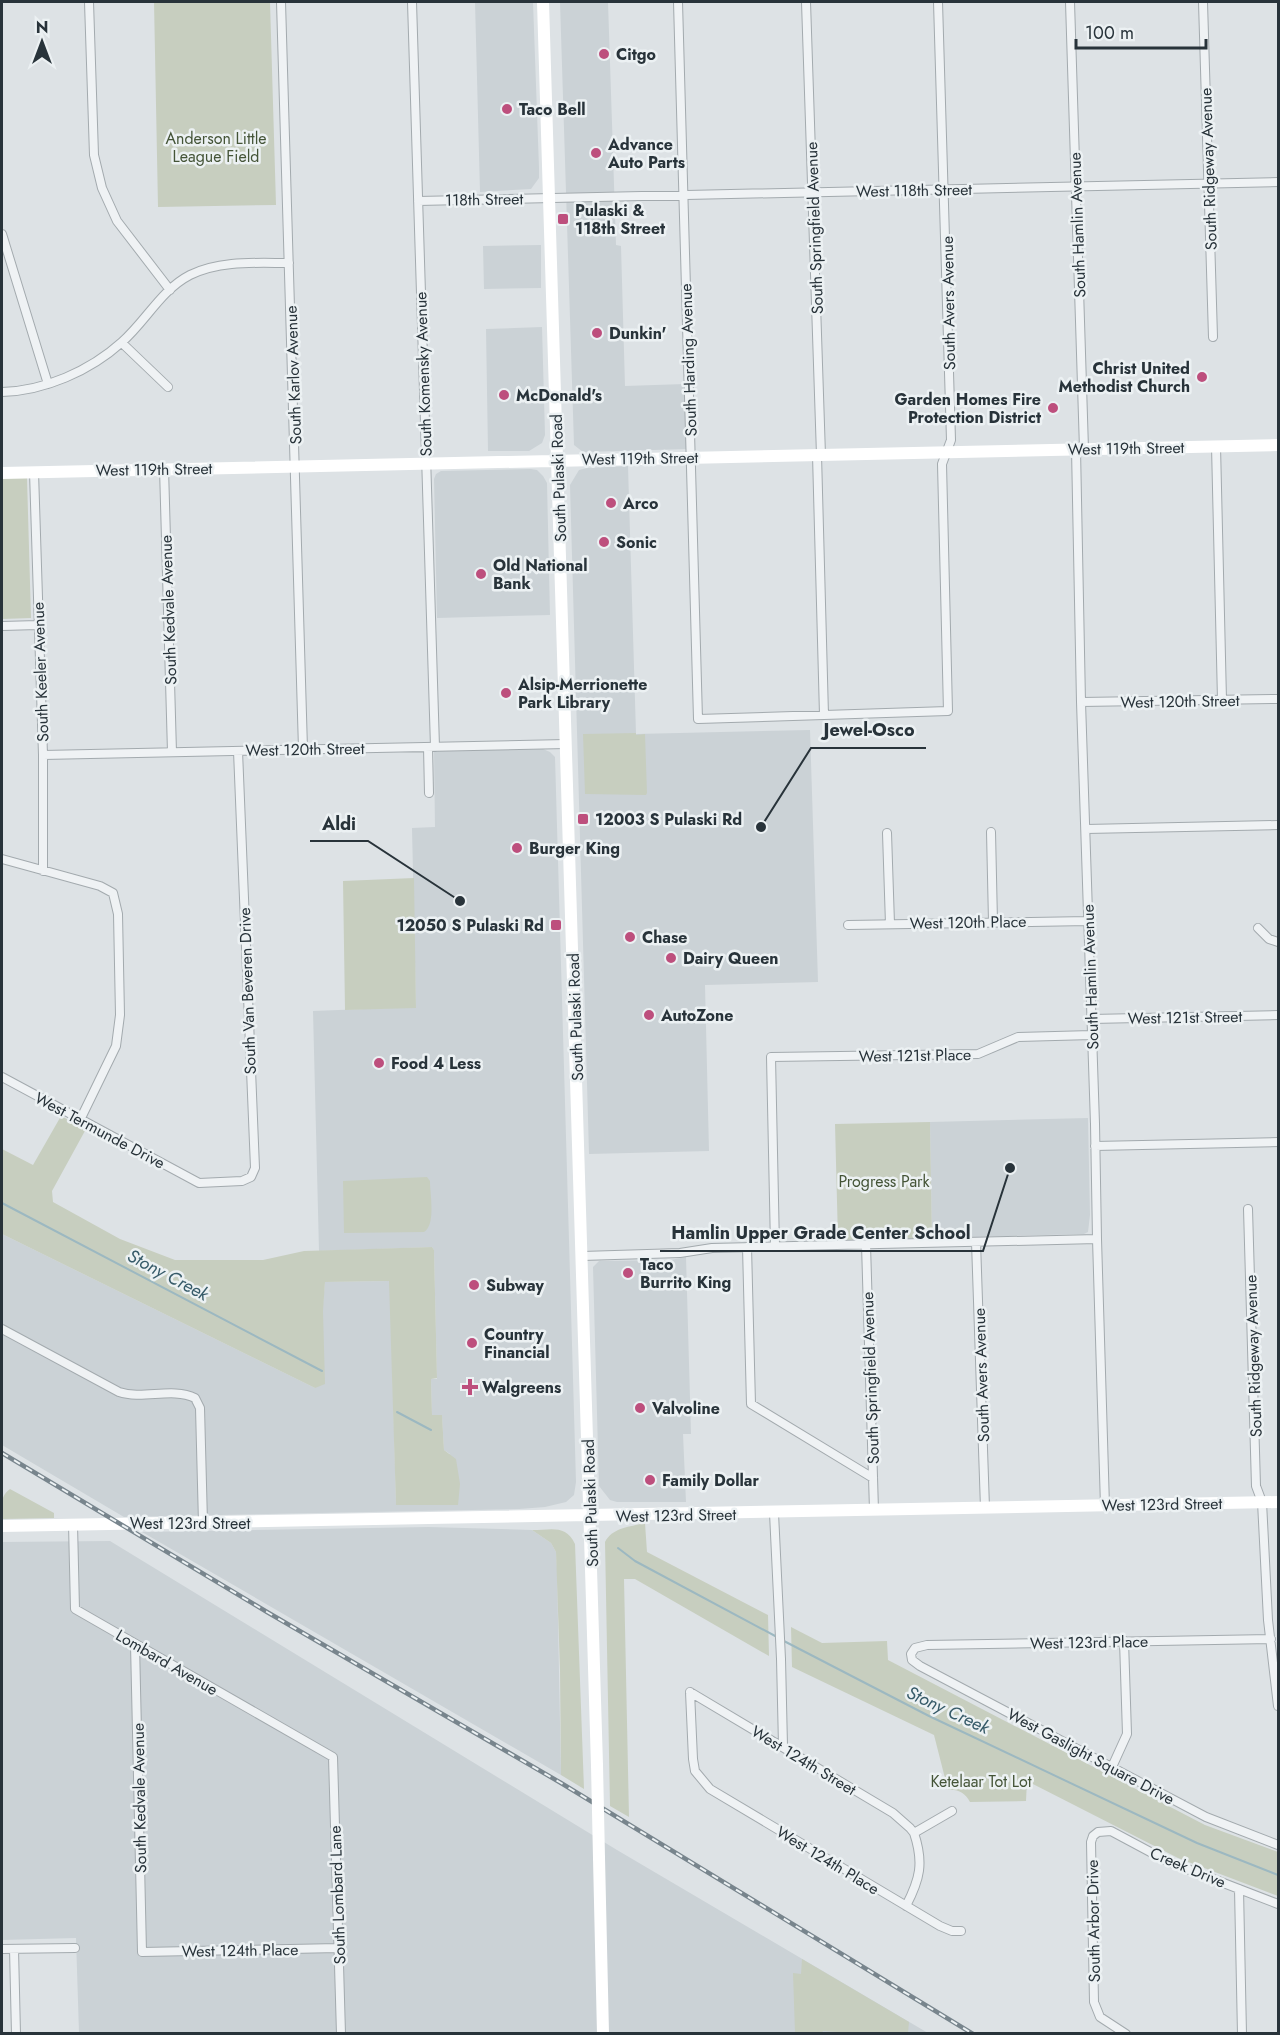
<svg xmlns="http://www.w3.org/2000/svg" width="1280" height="2035" viewBox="0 0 1280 2035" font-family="Jost,sans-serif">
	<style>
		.built { fill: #cbd2d6 }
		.green { fill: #c7cebf }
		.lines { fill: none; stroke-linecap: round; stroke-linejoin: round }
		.stream { stroke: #9cb8c1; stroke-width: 2 }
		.street-casing { stroke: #a3aaae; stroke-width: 10 }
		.street { stroke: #eff2f4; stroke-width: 8 }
		.secondary { stroke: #fff; stroke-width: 12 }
		.rail-casing { stroke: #78858d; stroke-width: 4.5 }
		.rail { stroke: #ecf1f3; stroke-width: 2; stroke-dasharray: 7; stroke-linecap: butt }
		.secondary-bridge { stroke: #fff; stroke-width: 12 }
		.poi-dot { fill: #bd4f7d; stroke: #ecf1f3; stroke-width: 2 }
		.labels { text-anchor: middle; stroke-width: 5; stroke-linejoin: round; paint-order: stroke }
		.poi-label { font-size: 16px; font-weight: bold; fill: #28333a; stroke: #ecf1f3; text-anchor: start }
		.park-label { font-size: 16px; fill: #445437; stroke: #ecf1f3 }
		.street-label { font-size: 16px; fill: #28333a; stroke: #ecf1f3 }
		.water-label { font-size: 18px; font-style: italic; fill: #375b69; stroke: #ecf1f3 }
		.leader { fill: none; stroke: #28333a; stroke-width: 2 }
		.callout-dot { fill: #28333a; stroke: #ecf1f3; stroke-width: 2 }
		.callout-label { font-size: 18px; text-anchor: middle; font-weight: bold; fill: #28333a; stroke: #ecf1f3; stroke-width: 5; stroke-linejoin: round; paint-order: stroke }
	</style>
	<rect width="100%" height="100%" fill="#dde2e5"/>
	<path class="built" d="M 475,2 L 533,2 L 539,168 L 539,178 L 531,189 L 480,192 Z
		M 560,2 L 608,2 L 616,245 L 621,246 L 625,386 L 685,384 L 688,449 L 583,452 L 574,445 Z
		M 541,245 L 541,288 L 484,289 L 483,246 Z
		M 542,327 L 545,435 L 542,443 L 529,451 L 488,451 L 486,329 Z
		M 628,466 L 636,734 L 810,730 L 818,982 L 705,985 L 709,1151 L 589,1154 L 570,485 L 579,470 L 587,468 Z
		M 531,469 L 537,470 L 543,476 L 547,483 L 550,615 L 437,618 L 434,479 L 436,474 L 441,471 Z
		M 543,749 L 550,752 L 555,757 L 576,1482 L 574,1495 L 566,1502 L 545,1507 L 519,1509 L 124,1517 L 2,1445 L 2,1234 L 315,1388 L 325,1282 L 390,1281 L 396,1505 L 450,1454 L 444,1450 L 442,1416 L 432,1415 L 431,1379 L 437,1379 L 434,1250 L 432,1247 L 319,1251 L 313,1011 L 416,1007 L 412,828 L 435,827 L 434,751 Z
		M 1088,1118 L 1090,1215 L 1088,1232 L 1084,1234 L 932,1238 L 930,1122 Z
		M 686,1257 L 691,1434 L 683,1434 L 686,1502 L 617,1502 L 610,1500 L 599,1486 L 593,1267 L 599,1261 L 670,1260 Z
		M 428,1527 L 532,1530 L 551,1543 L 556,1552 L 557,1569 L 561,1775 L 142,1532 Z
		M 110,1541 L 617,1850 L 928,2033 L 79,2033 L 76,1938 L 2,1940 L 2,1542 Z"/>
	<path class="green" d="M 154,2 L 270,2 L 276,205 L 158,207 Z
		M 2,478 L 27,478 L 31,618 L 2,619 Z
		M 636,733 L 636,735 L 645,734 L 647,793 L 646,795 L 585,794 L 583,734 Z
		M 414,878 L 416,1008 L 345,1010 L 343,881 Z
		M 61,1116 L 86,1129 L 52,1191 L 53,1202 L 120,1239 L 175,1260 L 263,1260 L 304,1251 L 432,1247 L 434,1250 L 437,1378 L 431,1379 L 432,1415 L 442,1415 L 444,1450 L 456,1459 L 460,1484 L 458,1505 L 396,1505 L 389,1281 L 325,1282 L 323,1311 L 325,1384 L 315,1388 L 2,1234 L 2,1149 L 33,1165 Z
		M 930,1122 L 932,1238 L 838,1240 L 835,1124 Z
		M 427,1177 L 430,1181 C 430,1194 436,1225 424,1232 L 344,1233 L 343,1181 Z
		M 10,1489 L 54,1513 L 54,1518 L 2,1519 C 1,1507 0,1496 10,1489 Z
		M 645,1523 L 647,1552 L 768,1615 L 769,1656 L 635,1579 L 624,1579 L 629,1817 L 610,1806 L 605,1542 C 613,1527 630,1527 645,1523 Z
		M 532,1530 C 551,1530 566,1524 575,1544 L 584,1789 L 561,1775 L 560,1670 L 556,1552 L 551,1543 Z
		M 791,1627 L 822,1643 L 887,1641 L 888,1660 L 1205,1825 L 1278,1852 L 1278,1896 L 1178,1858 L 1027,1781 L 1026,1801 L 970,1802 C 965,1793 958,1789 948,1790 L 934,1735 L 792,1667 Z
		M 802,1959 L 909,2022 L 908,2033 L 837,2034 L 837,2032 L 823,2031 L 822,2033 L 795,2033 L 793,1973 L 801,1974 Z"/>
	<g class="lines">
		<path class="stream" d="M 2,1203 L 322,1371
			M 397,1412 L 431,1430
			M 618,1548 L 635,1561 L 777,1637
			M 782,1640 L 929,1716 L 1197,1843 L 1278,1875"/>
		<g class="street-casing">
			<path id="street" d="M 89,2 L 94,155 L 102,188 L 117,221 L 170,290
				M 281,2 L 303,749
				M 412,2 L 435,747
				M 678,2 L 698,719 L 948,711 L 942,464 L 951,440 L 938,2
				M 806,2 L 821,455
				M 1070,2 L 1084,449
				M 1203,2 L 1213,337
				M 418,201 L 1278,182
				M 2,234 L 48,384
				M 122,343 L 168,387
				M 2,392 C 44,391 90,371 122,342 C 146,321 161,290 190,275 C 220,260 257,263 289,263
				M 1216,446 L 1222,700
				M 1076,449 L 1081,702 L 1095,1124 L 1097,1239 L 1105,1506
				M 817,455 L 824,715
				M 164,468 L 172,752
				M 34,472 L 43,755 L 43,871
				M 2,626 L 38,625
				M 1081,702 L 1278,699
				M 428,747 L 429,793
				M 43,755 L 566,744
				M 1086,829 L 1278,825
				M 991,832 L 993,922
				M 887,833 L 890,924
				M 2,859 L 100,886 L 113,893 L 118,914 L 120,1015 L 116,1046 L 80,1120
				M 848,925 L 1089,921
				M 1258,928 L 1269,939 L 1278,942
				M 1091,1019 L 1278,1015
				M 2,1077 L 199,1183 L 242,1181 L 251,1177 L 255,1168 L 238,751
				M 1095,1146 L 1278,1142
				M 1248,1209 L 1256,1486 L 1262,1502 L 1268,1620 L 1278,1706
				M 976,1242 L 985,1508
				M 866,1245 L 874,1510
				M 747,1247 L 751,1404 L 873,1478
				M 775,1247 L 771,1057 L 978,1054 L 1018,1037 L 1092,1035
				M 582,1256 L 680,1253 L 712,1248 L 1097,1239
				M 2,1329 L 119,1392 C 143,1400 172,1387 195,1398 L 200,1408 L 203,1523
				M 774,1513 L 781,1659 L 783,1746
				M 73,1524 L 75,1609 L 333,1757 L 341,2034
				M 1271,1639 L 927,1645 L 915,1648 L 911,1654 L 912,1660 L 920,1666 L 1206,1817 L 1278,1845
				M 135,1644 L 142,1952 L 338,1948
				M 690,1692 L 693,1759 L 695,1771 L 710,1789 L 940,1926 L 952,1931 L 961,1931
				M 690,1692 L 893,1813 L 910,1828 L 914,1833
				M 1112,1767 L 1127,1734 L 1124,1641
				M 1239,1889 L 1242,2034
				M 906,1906 C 920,1879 924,1863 914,1833 L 952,1811
				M 2,1949 L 75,1948
				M 14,1949 L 16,2034
				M 1126,2034 L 1100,2017 L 1094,2002 L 1091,1842 L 1093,1836 L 1098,1832 L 1111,1831 L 1169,1862 L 1278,1904"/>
		</g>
		<use href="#street" class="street"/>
		<path class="secondary" d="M 543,2 L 597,1765
			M 2,473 L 1278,445
			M 2,1526 L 1278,1502
			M 599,1858 L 603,2034"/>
		<g class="rail-casing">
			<path id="rail" d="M 2,1453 L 267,1612 L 561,1783 L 973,2034"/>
		</g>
		<use href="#rail" class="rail"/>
		<path class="secondary-bridge" d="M 597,1765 L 599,1858"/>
	</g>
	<g class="poi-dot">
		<circle cx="604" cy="54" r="6"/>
		<circle cx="507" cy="109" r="6"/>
		<circle cx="596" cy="153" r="6"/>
		<rect x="557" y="213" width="12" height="12" rx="3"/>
		<circle cx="597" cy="333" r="6"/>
		<circle cx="1202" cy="377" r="6"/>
		<circle cx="504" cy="395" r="6"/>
		<circle cx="1053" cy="408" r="6"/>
		<circle cx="611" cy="503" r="6"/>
		<circle cx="604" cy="542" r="6"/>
		<circle cx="481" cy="574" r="6"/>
		<circle cx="506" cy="693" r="6"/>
		<rect x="577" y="813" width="12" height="12" rx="3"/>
		<circle cx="517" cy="848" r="6"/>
		<rect x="550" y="919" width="12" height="12" rx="3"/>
		<circle cx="630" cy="937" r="6"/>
		<circle cx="671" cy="958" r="6"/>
		<circle cx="649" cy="1015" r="6"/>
		<circle cx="379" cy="1063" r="6"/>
		<circle cx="628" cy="1273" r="6"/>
		<circle cx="474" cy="1285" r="6"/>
		<circle cx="472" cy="1343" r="6"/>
		<path d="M467 1378h6v6h6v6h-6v6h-6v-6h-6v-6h6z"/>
		<circle cx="640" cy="1408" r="6"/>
		<circle cx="650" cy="1480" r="6"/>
	</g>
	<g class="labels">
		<g class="poi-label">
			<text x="616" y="60">Citgo</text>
			<text x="519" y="115">Taco Bell</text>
			<text x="608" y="150">Advance<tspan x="608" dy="18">Auto Parts</tspan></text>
			<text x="575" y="216">Pulaski &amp;<tspan x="575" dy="18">118th Street</tspan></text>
			<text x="609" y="339">Dunkin'</text>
			<text x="1190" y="374" text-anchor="end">Christ United<tspan x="1190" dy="18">Methodist Church</tspan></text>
			<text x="516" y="401">McDonald's</text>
			<text x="1041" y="405" text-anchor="end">Garden Homes Fire<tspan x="1041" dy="18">Protection District</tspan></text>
			<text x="623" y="509">Arco</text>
			<text x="616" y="548">Sonic</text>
			<text x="493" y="571">Old National<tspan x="493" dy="18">Bank</tspan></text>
			<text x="518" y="690">Alsip-Merrionette<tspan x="518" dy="18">Park Library</tspan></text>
			<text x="595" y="825">12003 S Pulaski Rd</text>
			<text x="529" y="854">Burger King</text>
			<text x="544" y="931" text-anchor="end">12050 S Pulaski Rd</text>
			<text x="642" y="943">Chase</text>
			<text x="683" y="964">Dairy Queen</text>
			<text x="661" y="1021">AutoZone</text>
			<text x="391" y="1069">Food 4 Less</text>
			<text x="640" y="1270">Taco<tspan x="640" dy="18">Burrito King</tspan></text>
			<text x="486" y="1291">Subway</text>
			<text x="484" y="1340">Country<tspan x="484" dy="18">Financial</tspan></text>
			<text x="482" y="1393">Walgreens</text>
			<text x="652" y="1414">Valvoline</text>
			<text x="662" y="1486">Family Dollar</text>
		</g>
		<g class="park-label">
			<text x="216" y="144">Anderson Little<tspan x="216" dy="18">League Field</tspan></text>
			<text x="884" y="1187">Progress Park</text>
			<text x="981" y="1787">Ketelaar Tot Lot</text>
		</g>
		<g class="street-label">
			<text transform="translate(1208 169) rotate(-92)" y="6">South Ridgeway Avenue</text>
			<text transform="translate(914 190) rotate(-1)" y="6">West 118th Street</text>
			<text transform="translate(484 199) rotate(-1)" y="6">118th Street</text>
			<text transform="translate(1077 225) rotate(-92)" y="6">South Hamlin Avenue</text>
			<text transform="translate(814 228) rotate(-92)" y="6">South Springfield Avenue</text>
			<text transform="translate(948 303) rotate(-91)" y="6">South Avers Avenue</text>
			<text transform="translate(688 360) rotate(-92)" y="6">South Harding Avenue</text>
			<text transform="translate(423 374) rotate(-92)" y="6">South Komensky Avenue</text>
			<text transform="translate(293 375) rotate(-92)" y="6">South Karlov Avenue</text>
			<text transform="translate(1126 448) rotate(-1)" y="6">West 119th Street</text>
			<text transform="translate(640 458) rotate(-1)" y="6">West 119th Street</text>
			<text transform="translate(154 469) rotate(-1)" y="6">West 119th Street</text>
			<text transform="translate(558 478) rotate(-92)" y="6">South Pulaski Road</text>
			<text transform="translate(168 610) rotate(-92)" y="6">South Kedvale Avenue</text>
			<text transform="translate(40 672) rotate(-92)" y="6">South Keeler Avenue</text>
			<text transform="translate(1180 701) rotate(-1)" y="6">West 120th Street</text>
			<text transform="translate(305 749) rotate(-1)" y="6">West 120th Street</text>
			<text transform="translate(968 922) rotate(-1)" y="6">West 120th Place</text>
			<text transform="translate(1090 977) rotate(-92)" y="6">South Hamlin Avenue</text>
			<text transform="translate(247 991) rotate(-92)" y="6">South Van Beveren Drive</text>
			<text transform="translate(575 1017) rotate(-92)" y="6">South Pulaski Road</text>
			<text transform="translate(1185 1017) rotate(-1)" y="6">West 121st Street</text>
			<text transform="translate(915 1055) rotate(-1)" y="6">West 121st Place</text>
			<text transform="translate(100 1130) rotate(28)" y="6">West Termunde Drive</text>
			<text transform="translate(1253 1356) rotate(-92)" y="6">South Ridgeway Avenue</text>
			<text transform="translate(981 1375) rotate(-92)" y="6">South Avers Avenue</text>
			<text transform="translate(870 1378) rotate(-92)" y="6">South Springfield Avenue</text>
			<text transform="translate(590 1503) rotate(-92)" y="6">South Pulaski Road</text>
			<text transform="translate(1162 1504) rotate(-1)" y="6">West 123rd Street</text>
			<text transform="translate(676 1515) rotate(-1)" y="6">West 123rd Street</text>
			<text x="190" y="1529">West 123rd Street</text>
			<text transform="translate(1089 1642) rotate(-1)" y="6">West 123rd Place</text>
			<text transform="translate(167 1662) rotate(30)" y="6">Lombard Avenue</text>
			<text transform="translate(1091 1756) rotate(28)" y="6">West Gaslight Square Drive</text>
			<text transform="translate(804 1760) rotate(31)" y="6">West 124th Street</text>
			<text transform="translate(139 1798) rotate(-91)" y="6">South Kedvale Avenue</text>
			<text transform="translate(828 1860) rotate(31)" y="6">West 124th Place</text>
			<text transform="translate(1188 1867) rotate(23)" y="6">Creek Drive</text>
			<text transform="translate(337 1895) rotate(-92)" y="6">South Lombard Lane</text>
			<text transform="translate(1093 1921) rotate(-91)" y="6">South Arbor Drive</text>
			<text transform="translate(240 1950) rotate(-1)" y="6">West 124th Place</text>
		</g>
		<g class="water-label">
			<text transform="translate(168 1275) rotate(28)" y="6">Stony Creek</text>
			<text transform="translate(948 1710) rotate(25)" y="6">Stony Creek</text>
		</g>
	</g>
	<path class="leader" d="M761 827L811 748H926M460 901L368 841H310M1010 1168L983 1251H660"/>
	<g class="callout-dot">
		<circle cx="761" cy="827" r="6"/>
		<circle cx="460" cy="901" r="6"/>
		<circle cx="1010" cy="1168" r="6"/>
	</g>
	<g class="callout-label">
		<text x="869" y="736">Jewel-Osco</text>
		<text x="339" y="830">Aldi</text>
		<text x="821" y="1239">Hamlin Upper Grade Center School</text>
	</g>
	<rect width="1280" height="2035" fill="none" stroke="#28333a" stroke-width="6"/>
	<g transform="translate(42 42)" stroke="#ecf1f3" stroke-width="4.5" paint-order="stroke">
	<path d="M0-4.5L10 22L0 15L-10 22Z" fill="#28333a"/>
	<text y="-9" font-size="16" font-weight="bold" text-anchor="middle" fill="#28333a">N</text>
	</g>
	<path d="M1076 39v9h130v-9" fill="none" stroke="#28333a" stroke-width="3"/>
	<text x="1085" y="39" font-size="18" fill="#28333a" stroke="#ecf1f3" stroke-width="4.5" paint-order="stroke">100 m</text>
</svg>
